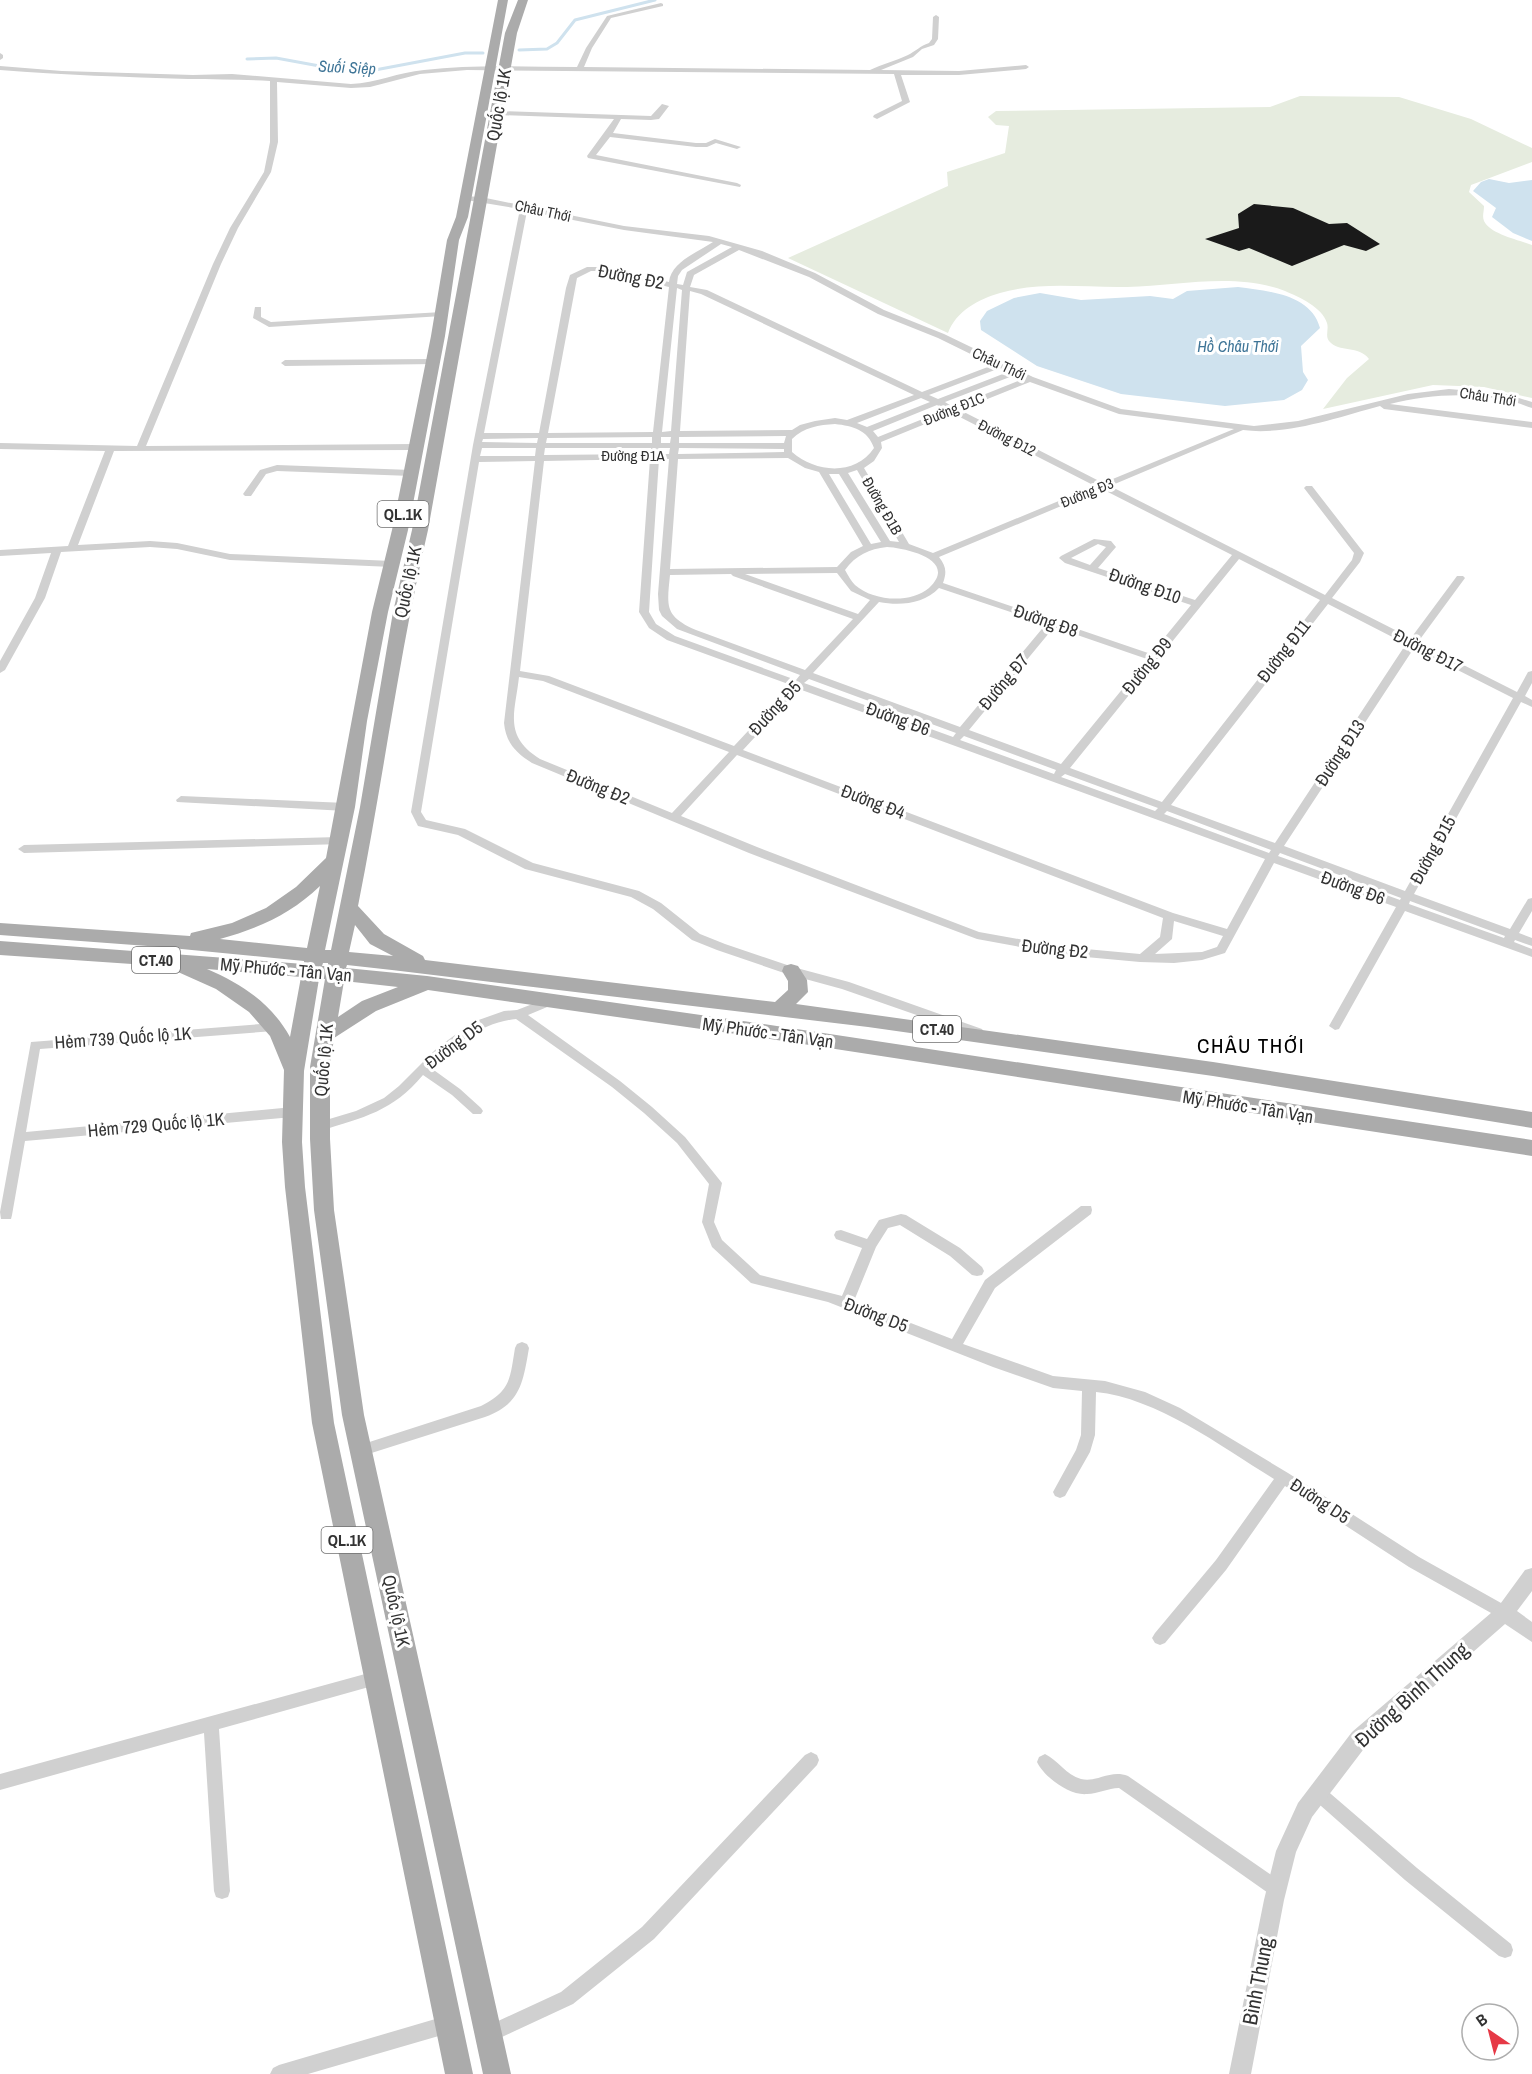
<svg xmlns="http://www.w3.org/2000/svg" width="1532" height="2074" viewBox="0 0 1532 2074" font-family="'Archivo Narrow',sans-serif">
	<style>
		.green { fill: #e6ecdf }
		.water { fill: #cfe2ee }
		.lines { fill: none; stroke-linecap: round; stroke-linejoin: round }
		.stream { stroke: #cfe2ee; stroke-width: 3 }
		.building { fill: #1a1a1a }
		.minor { fill: #d0d0d0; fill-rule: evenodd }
		.tertiary { fill: #d0d0d0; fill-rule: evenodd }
		.primary { fill: #ababab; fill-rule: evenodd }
		.labels { text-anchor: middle; stroke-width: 6; stroke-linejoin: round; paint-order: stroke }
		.far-street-label { font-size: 15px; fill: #333; stroke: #fff }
		.far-water-label { font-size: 16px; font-style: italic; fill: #3f7597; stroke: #fff }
		.shield { fill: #fff; stroke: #707070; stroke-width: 1.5 }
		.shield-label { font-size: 16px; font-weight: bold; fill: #333 }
		.street-label { font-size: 18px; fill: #333; stroke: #fff }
		.quarter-label { font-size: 21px; letter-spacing: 1.5px; fill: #000; stroke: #fff }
		.near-street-label { font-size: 21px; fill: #333; stroke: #fff }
	</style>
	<rect width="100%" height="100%" fill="#fff"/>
	<path class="green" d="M 1300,96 L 1399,97 L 1471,119 L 1532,148 L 1532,162 L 1471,185 L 1469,192 L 1484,206 C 1484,212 1482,216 1484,221 C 1490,234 1519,240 1532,245 L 1532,398 L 1484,387 L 1433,385 L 1323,409 L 1347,378 L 1369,359 C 1359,345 1339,353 1329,341 C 1325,336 1329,329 1327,323 C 1322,307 1299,297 1285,291 C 1234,272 1179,286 1127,287 C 1085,288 1041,281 1000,293 C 979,299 956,311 948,333 L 788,258 L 948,186 L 947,172 L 1005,153 L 1009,126 L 996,125 L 988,117 L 996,111 L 1270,107 Z"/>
	<path class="water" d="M 1489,179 L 1509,183 L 1532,180 L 1532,241 L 1513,233 L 1492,217 L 1496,208 L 1473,191 L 1481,182 Z
		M 1238,287 C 1268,291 1311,294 1320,328 L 1301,346 L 1303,372 L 1308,380 L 1302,390 L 1284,400 L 1225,406 L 1121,394 L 1037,366 L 981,330 L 980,321 L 987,311 L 1014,298 L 1040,293 L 1081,300 L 1150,296 L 1173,299 L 1187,291 Z"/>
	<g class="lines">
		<path class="stream" d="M 519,50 L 547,49 L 557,43 L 575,20 L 655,0
			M 247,59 L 276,58 L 325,67 L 375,70 L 465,53 L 483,53"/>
	</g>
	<path class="building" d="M 1254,204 L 1293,208 L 1329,224 L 1347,223 L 1380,244 L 1366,251 L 1344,245 L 1292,266 L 1249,248 L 1239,251 L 1205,239 L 1239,228 L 1238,214 Z"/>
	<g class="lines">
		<path class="minor" d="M 661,3 L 663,4 L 663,6 L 611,18 L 592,48 L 584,67 L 870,70 C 882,64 896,61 908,55 C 916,51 920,46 929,43 L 932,39 L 933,17 L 936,15 L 939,17 L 938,39 L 934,45 L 922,49 L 913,57 L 881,70 L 959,71 L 1026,65 L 1029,67 L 1026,69 L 959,75 L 901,75 L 910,102 L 877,119 L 873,117 L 874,115 L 902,101 L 894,74 L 467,70 L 420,74 L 370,87 L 351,88 L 277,82 L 278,142 L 271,172 L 238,228 L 221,264 L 146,446 L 415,444 L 419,447 L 415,450 L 114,451 L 78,545 L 150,541 L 177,543 L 230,554 L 392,561 L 397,564 L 392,567 L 230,560 L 177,549 L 150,547 L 61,552 L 45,598 L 5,670 L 0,673 L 0,661 L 35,598 L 51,553 L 0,556 L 0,550 L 68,546 L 105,451 L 0,449 L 0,443 L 137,446 L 213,264 L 230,228 L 264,172 L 270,142 L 270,81 C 243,79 216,80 188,79 C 125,77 63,75 0,70 L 0,66 L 62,71 L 193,75 L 232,74 L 351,84 C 376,83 399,72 424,70 C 475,64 526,67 577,67 L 586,48 L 607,16 Z
			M 0,53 L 3,55 L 3,58 L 0,60 Z
			M 662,104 L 669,106 L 659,119 L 651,120 L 621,119 L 613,133 L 696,143 L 706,143 L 715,139 L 741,147 L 737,149 L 716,143 L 707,147 L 696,147 L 610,137 L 596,155 L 737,183 L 741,185 L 740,187 L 588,158 L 587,156 L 614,119 L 498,115 L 494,113 L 498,111 L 651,116 Z
			M 463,196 L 481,197 L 624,226 L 709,236 L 762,251 L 815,273 L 884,310 L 944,334 L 1033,377 L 1121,409 L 1254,426 L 1298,421 L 1408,394 L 1449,389 L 1506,394 L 1532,402 L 1532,408 C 1523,405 1514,401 1505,400 C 1467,392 1427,395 1390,404 L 1532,422 L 1532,428 L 1384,409 L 1380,406 C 1339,417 1286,436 1243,430 L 1110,486 L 1325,595 L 1352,560 L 1354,553 L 1304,488 L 1306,486 L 1312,486 L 1364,553 L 1360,562 L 1332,598 L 1411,638 L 1457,576 L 1463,576 L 1465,578 L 1418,642 L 1517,692 L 1528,672 L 1532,671 L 1532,683 L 1525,696 L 1532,700 L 1532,707 L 1521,702 L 1414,894 L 1510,929 L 1528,899 L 1532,898 L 1532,911 L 1519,933 L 1532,938 L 1532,946 L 1515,940 L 1514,942 L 1532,949 L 1532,957 L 1405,911 L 1339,1029 L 1335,1030 L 1329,1026 L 1396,907 L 1274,863 L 1225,953 L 1202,960 L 1174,963 L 1140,962 L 1064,955 L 977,939 L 749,853 L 532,763 C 516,753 506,743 504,723 L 535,461 L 479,462 L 421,812 L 426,820 L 465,829 L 533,863 L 639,891 L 661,903 L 700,934 L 725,944 L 793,967 L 849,982 L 982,1029 L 984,1032 L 978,1036 L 974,1035 L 842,989 L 787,974 L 717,950 L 692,940 L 653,909 L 631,897 L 525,869 L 458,835 L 418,826 L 411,812 L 473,445 L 520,209 L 466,200 L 462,198 ZM 527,211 L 624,230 L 713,242 C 698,252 671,262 669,282 L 600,267 L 587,267 L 570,275 L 566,288 L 539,433 L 484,433 ZM 721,244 L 732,247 L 687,272 L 683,285 L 677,284 L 678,276 L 682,270 ZM 739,250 L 809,277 L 878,314 L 938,338 L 993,365 L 922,392 L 707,290 L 690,287 L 694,275 ZM 591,271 L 600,271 L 669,287 L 653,432 L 548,433 L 577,278 ZM 677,288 L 682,290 L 671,431 L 662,432 ZM 690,291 L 701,294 L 914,395 L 847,420 L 835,418 L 815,421 L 800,425 L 792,430 L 680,431 ZM 1000,368 L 1008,372 L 938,399 L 929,395 ZM 1015,375 L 1023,379 L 953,407 L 945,402 ZM 1030,382 L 1119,414 L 1234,429 L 1103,483 L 960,410 ZM 921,398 L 930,402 L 867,427 L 857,423 ZM 937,405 L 945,410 L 878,437 L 873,431 ZM 952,413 L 1095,486 L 933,553 L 909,544 L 864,468 L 874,461 L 882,448 L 881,442 ZM 835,424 C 853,426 868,430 874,448 C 855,476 816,473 792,452 L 792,439 C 804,427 819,425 835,424 ZM 786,436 L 784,443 L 679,443 L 679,437 ZM 652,437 L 652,443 L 546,443 L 547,438 ZM 661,437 L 671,437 L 670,443 L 661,443 ZM 538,438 L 537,443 L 482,442 L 483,439 ZM 482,448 L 536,448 L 535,456 L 480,456 ZM 545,448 L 651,448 L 651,454 L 544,455 ZM 660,448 L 670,448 L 669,454 L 660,454 ZM 679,448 L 784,449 L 784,452 L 678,454 ZM 788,458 L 805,468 L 819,472 L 863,546 L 851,552 L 837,567 L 670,569 L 678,459 ZM 650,459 L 639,612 L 649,628 L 667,640 L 791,685 L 734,746 L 549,676 L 520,671 L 544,461 ZM 659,459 L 669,459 L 658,594 L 659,610 L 662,616 L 677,629 L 800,675 L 796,680 L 675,636 L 656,624 L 649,612 ZM 857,470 L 899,542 L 890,541 L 848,473 ZM 829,474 L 839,474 L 881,542 L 871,544 ZM 1102,489 L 1232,555 L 1195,600 L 1098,568 L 1116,547 L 1111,541 L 1094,539 L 1061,556 L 1059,558 L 1065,563 L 1191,605 L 1151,654 L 943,583 C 947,572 946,566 939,557 ZM 1098,544 L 1106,547 L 1090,565 L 1071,558 ZM 887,547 C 906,548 959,560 929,588 C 910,604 873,601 855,585 C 851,581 848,575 845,570 C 856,555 869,549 887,547 ZM 1239,559 L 1320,600 L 1162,802 L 1070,768 ZM 837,573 L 851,591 L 870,600 L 858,614 L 745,574 ZM 731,574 L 733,576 L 853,619 L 805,670 L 696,630 C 664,616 667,606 670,575 ZM 939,588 L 1046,624 L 960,727 L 813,673 L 879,602 C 900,606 924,604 939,588 ZM 1328,604 L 1406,644 L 1275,843 L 1171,805 ZM 1054,627 L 1147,659 L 1061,764 L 969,730 ZM 1414,648 L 1513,698 L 1405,891 L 1284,846 ZM 519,677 L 543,681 L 729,752 L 672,813 L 540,759 C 503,736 515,713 519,677 ZM 809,679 L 956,733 L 953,737 L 804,683 ZM 799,689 L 1265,859 L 1227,929 L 1173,913 L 743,750 ZM 964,736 L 1056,770 L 1054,774 L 960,740 ZM 737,755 L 1163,918 L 1160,937 L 1140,954 L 1064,947 L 979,932 L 757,847 L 681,816 ZM 1065,774 L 1158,808 L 1155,811 L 1061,777 ZM 1167,811 L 1271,850 L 1269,853 L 1164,814 ZM 1280,853 L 1401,898 L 1400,900 L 1278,856 ZM 1410,901 L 1505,936 L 1504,938 L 1409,904 ZM 1174,921 L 1223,936 L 1217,947 L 1202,952 L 1155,954 L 1172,939 Z
			M 255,307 L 261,307 L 261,317 L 271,322 L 442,312 L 446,314 L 442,316 L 269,327 L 253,318 Z
			M 432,359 L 435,360 L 435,364 L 285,366 L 281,363 L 285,360 Z
			M 277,465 L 411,470 L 416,473 L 411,476 L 277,471 L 266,474 L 251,496 L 245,496 L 243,494 L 260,470 Z
			M 181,796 L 346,803 L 351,807 L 346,811 L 177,802 L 176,800 Z
			M 339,837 L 343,838 L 344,841 L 343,844 L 24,853 L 18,849 L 24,845 Z
			M 548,998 L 554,1002 L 552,1005 L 528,1015 L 620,1081 L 652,1107 L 685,1137 L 722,1183 L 714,1222 L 722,1240 L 760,1275 L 842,1296 L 862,1248 L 836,1239 L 834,1235 L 836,1231 L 841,1230 L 867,1239 L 879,1220 L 901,1214 L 906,1215 L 960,1248 L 982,1267 L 984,1271 L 982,1275 L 977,1276 L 972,1275 L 950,1256 L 900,1225 L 888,1228 L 876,1247 L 854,1301 L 952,1339 L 985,1280 L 1081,1206 L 1091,1206 L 1092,1210 L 1091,1214 L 995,1288 L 963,1344 L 1053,1376 L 1105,1381 L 1145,1392 L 1180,1408 L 1288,1473 L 1419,1557 L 1510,1608 L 1512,1613 L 1510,1618 L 1505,1620 L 1500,1618 L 1409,1567 L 1285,1486 L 1226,1570 L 1165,1643 L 1160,1645 L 1155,1643 L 1152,1638 L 1155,1633 L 1216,1560 L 1274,1479 C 1222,1447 1157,1398 1096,1392 L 1095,1435 L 1090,1452 L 1065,1496 L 1060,1498 L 1055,1496 L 1053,1492 L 1076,1450 L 1081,1435 L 1082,1391 L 1053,1388 L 993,1367 L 828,1302 L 751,1283 L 712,1247 L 702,1222 L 709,1184 L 677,1143 L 644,1113 L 612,1087 L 516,1019 C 481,1023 455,1044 431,1068 L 460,1089 L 481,1108 L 483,1111 L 481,1114 L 473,1114 L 452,1095 L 423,1075 C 392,1112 364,1117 320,1131 L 316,1129 L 314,1126 L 316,1123 L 356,1111 L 384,1098 L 399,1086 L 437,1048 L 473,1022 L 504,1011 L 517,1010 Z
			M 274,1023 L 280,1027 L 274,1031 L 40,1049 L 26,1132 L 293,1107 L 297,1109 L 299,1112 L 297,1115 L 293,1117 L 25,1141 L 12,1215 L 11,1219 L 1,1219 L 0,1212 L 31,1042 Z
			M 522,1342 L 527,1344 L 529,1348 C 523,1382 521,1404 485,1417 L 362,1456 L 357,1454 L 355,1450 L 357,1446 L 481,1406 C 511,1391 510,1378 515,1348 L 517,1344 Z
			M 376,1671 L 381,1673 L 384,1678 L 381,1683 L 376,1685 L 219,1729 L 230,1891 L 228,1897 L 222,1899 L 216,1897 L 214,1891 L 204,1733 L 0,1790 L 0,1774 Z
			M 811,1752 L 817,1755 L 819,1760 L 817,1765 L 654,1939 L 573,2004 L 489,2043 L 483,2040 L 480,2034 L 483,2028 L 561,1992 L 642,1927 L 805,1755 Z
			M 1045,1754 C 1058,1760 1066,1775 1081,1779 C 1097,1783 1110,1769 1128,1776 L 1283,1883 L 1285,1889 L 1283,1895 L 1277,1897 L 1271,1895 L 1119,1788 C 1108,1788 1098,1794 1087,1794 C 1070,1796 1044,1777 1037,1762 L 1039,1757 Z
			M 1318,1785 L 1324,1788 L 1417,1868 L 1511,1944 L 1513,1950 L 1511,1956 L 1505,1958 L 1499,1956 L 1405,1880 L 1312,1798 L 1310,1793 L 1312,1788 Z
			M 449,2015 L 455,2018 L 458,2024 L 455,2030 L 449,2033 L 308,2074 L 270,2074 L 273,2068 L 279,2065 Z"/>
		<path class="tertiary" d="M 1532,1568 L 1532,1591 L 1517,1611 L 1532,1622 L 1532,1642 L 1505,1624 L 1366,1746 L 1312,1817 L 1296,1852 L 1284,1900 L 1251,2074 L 1229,2074 L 1264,1900 L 1276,1851 L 1298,1803 L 1352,1732 L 1498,1607 L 1525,1570 Z"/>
		<path class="primary" d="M 498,0 L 508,0 L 468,217 L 459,240 L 445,336 L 408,530 L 388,612 L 367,721 L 355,807 L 325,950 L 331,950 L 360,807 L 393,612 L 412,530 L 505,33 L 518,0 L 528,0 L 517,33 L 428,530 C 399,654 383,781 358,906 L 384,934 L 423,956 L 425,960 L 775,1002 L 788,990 L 788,981 L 782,971 L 784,966 L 791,964 L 798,966 L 807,980 L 808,992 L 796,1004 L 1213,1062 L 1532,1112 L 1532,1128 L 1213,1076 L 868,1027 L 392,970 L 347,965 L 346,968 L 427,976 L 757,1023 L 1532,1140 L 1532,1156 L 757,1037 L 428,990 L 376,1011 L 334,1038 L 330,1067 L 330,1139 L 334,1210 L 364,1415 L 511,2074 L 483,2074 L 342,1415 L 314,1210 L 310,1139 L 310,1067 L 325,979 L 319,979 L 304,1071 L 302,1142 L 305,1187 L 334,1423 L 473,2074 L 445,2074 L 312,1423 L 285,1187 L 282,1142 L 284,1070 L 270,1036 L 249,1012 L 216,989 L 178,972 L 176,967 L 0,955 L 0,941 L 304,964 L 304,961 L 161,947 L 0,935 L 0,923 L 190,936 L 191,933 L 232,923 L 266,908 L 296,887 L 326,858 L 372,612 L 392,530 L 431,336 L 447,240 L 456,217 ZM 320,886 L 307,948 L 220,939 C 259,928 291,914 320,886 ZM 355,925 L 370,944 L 393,956 L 349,952 ZM 323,963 L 328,963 L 328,966 L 322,966 ZM 207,969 L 301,977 L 290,1037 C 271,1003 242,984 207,969 ZM 344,981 L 398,987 L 362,1001 L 338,1017 Z"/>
	</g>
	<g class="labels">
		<g class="far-street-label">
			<text transform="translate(543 211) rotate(12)" y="5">Châu Thới</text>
			<text transform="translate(999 364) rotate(25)" y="5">Châu Thới</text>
			<text transform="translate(1488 397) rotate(9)" y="5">Châu Thới</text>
			<text transform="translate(954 409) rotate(-22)" y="5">Đường Đ1C</text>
			<text transform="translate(1007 438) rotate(27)" y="5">Đường Đ12</text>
			<text x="633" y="461">Đường Đ1A</text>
			<text transform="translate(1087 493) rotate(-22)" y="5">Đường Đ3</text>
			<text transform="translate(882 506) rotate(60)" y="5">Đường Đ1B</text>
		</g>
		<g class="far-water-label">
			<text transform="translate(347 67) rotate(3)" y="6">Suối Siệp</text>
			<text x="1238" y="352">Hồ Châu Thới</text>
		</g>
		<g class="shield">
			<rect x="377.5" y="501" width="51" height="26" rx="4.5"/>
			<rect x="132" y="947" width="48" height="26" rx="4.5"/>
			<rect x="913" y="1016" width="48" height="26" rx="4.5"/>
			<rect x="321.5" y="1527" width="51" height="26" rx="4.5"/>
		</g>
		<g class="shield-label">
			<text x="403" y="520">QL.1K</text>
			<text x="156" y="966">CT.40</text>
			<text x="937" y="1035">CT.40</text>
			<text x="347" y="1546">QL.1K</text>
		</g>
		<g class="street-label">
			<text transform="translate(499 105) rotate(-80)" y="6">Quốc lộ 1K</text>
			<text transform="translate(631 277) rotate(11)" y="6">Đường Đ2</text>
			<text transform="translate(408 582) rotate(-78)" y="6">Quốc lộ 1K</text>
			<text transform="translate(1145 586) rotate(19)" y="6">Đường Đ10</text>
			<text transform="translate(1046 621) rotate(19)" y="6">Đường Đ8</text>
			<text transform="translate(1284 651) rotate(-52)" y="6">Đường Đ11</text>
			<text transform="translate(1428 651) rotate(27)" y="6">Đường Đ17</text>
			<text transform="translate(1147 666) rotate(-51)" y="6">Đường Đ9</text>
			<text transform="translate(1004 682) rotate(-50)" y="6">Đường Đ7</text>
			<text transform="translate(775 708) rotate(-47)" y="6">Đường Đ5</text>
			<text transform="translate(898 719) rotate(20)" y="6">Đường Đ6</text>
			<text transform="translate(1340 753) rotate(-57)" y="6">Đường Đ13</text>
			<text transform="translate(598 787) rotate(22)" y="6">Đường Đ2</text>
			<text transform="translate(873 802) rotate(21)" y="6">Đường Đ4</text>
			<text transform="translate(1433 850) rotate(-61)" y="6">Đường Đ15</text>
			<text transform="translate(1353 888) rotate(20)" y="6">Đường Đ6</text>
			<text transform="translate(1055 949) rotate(6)" y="6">Đường Đ2</text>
			<text transform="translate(286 970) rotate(5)" y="6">Mỹ Phước - Tân Vạn</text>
			<text transform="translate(768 1033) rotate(8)" y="6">Mỹ Phước - Tân Vạn</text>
			<text transform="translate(123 1038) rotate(-4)" y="6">Hẻm 739 Quốc lộ 1K</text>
			<text transform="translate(454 1045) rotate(-37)" y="6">Đường D5</text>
			<text transform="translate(324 1060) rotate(-85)" y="6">Quốc lộ 1K</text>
			<text transform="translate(1248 1107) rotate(9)" y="6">Mỹ Phước - Tân Vạn</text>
			<text transform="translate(156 1125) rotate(-5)" y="6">Hẻm 729 Quốc lộ 1K</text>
			<text transform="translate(876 1315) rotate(21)" y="6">Đường D5</text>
			<text transform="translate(1320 1501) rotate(33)" y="6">Đường D5</text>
			<text transform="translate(396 1611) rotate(78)" y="6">Quốc lộ 1K</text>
		</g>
		<g class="quarter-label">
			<text x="1251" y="1053">CHÂU THỚI</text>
		</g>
		<g class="near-street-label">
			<text transform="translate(1412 1695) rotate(-42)" y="7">Đường Bình Thung</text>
			<text transform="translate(1258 1981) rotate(-79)" y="7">Bình Thung</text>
		</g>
	</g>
	<g transform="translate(1490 2032) rotate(325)"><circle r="28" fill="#ffffff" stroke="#adadad" stroke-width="1.5"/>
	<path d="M0-4.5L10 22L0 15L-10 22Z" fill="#e63946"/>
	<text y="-9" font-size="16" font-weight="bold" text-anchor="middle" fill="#333333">B</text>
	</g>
</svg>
